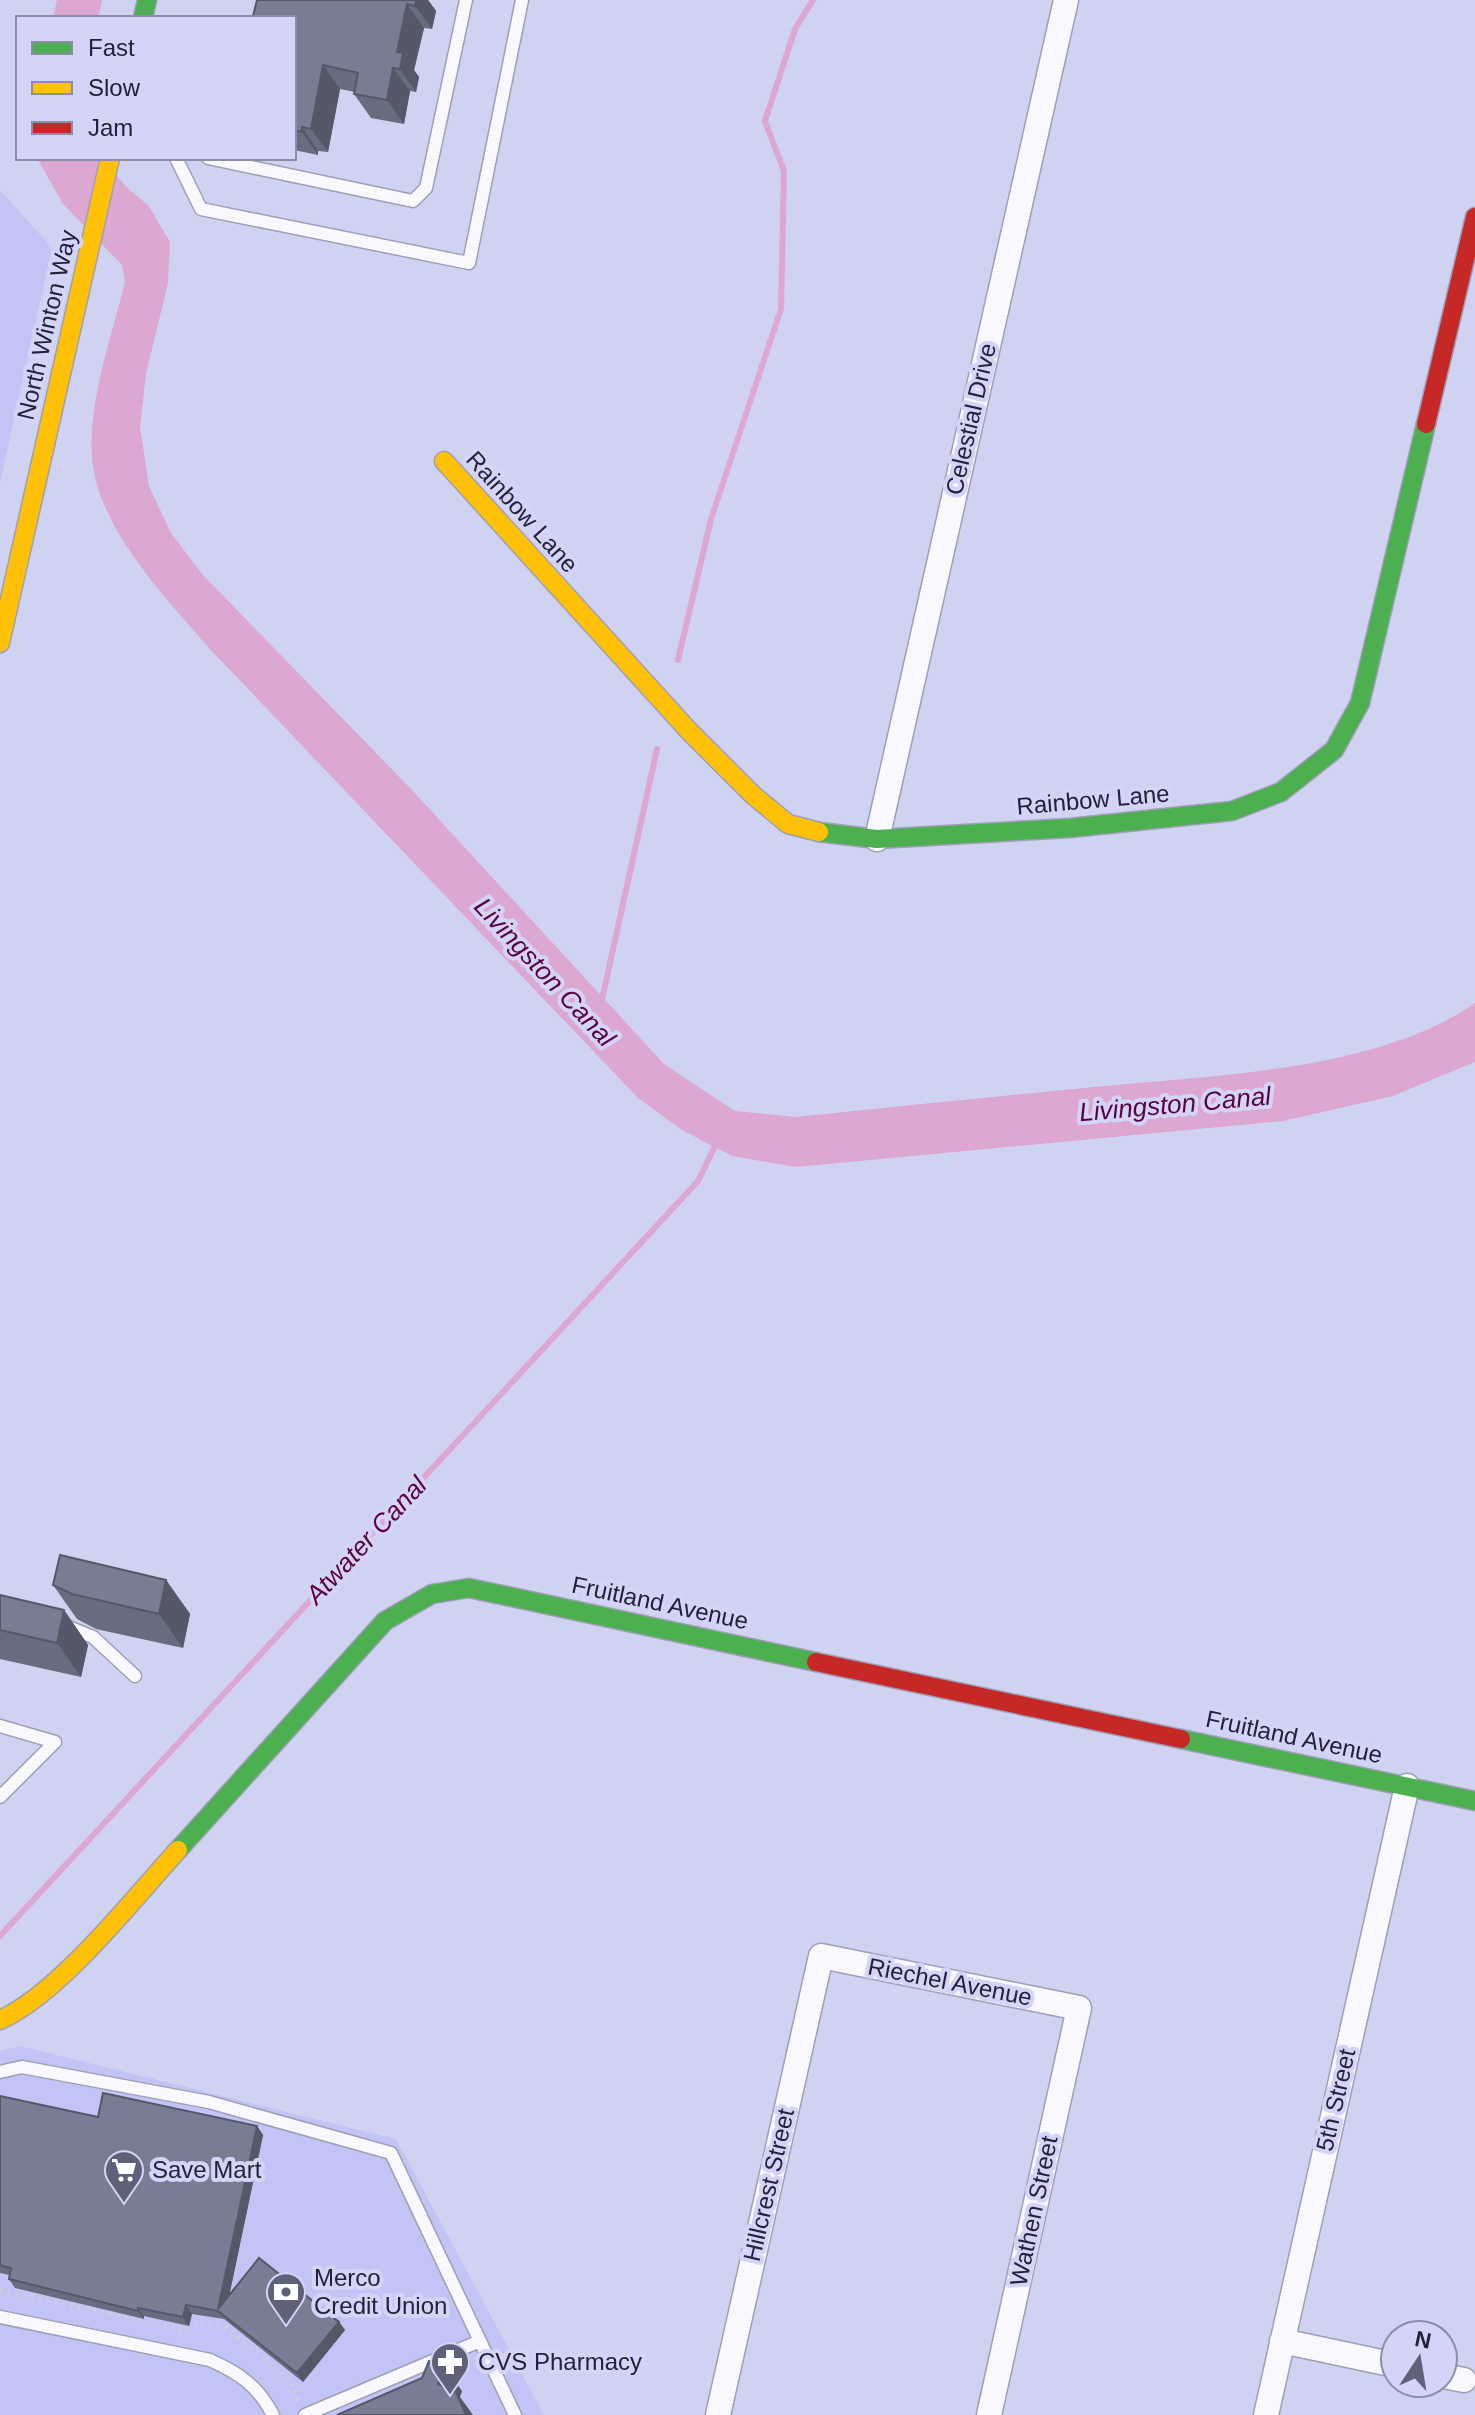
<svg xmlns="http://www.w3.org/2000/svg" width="1475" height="2415" viewBox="0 0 1475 2415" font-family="Helvetica,sans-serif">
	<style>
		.built { fill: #c2c4f5 }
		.water { fill: #dca7d1 }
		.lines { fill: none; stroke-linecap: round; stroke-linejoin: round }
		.stream { stroke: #dca7d1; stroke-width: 6 }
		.lane-casing { stroke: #9e9fb6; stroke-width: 15 }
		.street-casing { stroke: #9e9fb6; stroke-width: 27 }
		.fast-casing { stroke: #9e9fb6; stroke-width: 21 }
		.slow-casing { stroke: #9e9fb6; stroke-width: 21 }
		.jam-casing { stroke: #9e9fb6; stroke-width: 21 }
		.path { stroke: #cfcfd8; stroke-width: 4; stroke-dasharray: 2 6; stroke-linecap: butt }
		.lane { stroke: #f8f8fd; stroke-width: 12 }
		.street { stroke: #f8f8fd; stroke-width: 24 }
		.fast { stroke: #4caf50; stroke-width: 18 }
		.slow { stroke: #ffc107; stroke-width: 18 }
		.jam { stroke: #c62828; stroke-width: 18 }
		.wall { fill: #686c7f }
		.shaded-wall { fill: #555868 }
		.building { fill: #797d94; stroke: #555868; stroke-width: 2 }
		.labels { text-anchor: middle; stroke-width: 8; stroke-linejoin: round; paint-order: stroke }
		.street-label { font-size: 24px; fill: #222238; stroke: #d3d4f8 }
		.poi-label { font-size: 24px; fill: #222238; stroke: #d3d4f8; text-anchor: start }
		.water-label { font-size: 26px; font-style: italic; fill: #5b0043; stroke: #d3d4f8 }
	</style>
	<rect width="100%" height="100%" fill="#d0d2f1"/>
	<path class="built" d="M 0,190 L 52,248 L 0,483 Z
		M 20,2046 L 396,2139 L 544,2415 L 0,2415 L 0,2051 Z"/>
	<path class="water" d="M 57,0 L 102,0 L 98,18 L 53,18 Z
		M 37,158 L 103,158 L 126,187 L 148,205 L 170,242 L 168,283 L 146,374 L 140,427 L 149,486 L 171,533 L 202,574 L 410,788 L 664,1064 L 735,1111 L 796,1117 C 899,1106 1002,1096 1105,1086 C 1218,1075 1380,1070 1475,1003 L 1475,1062 L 1393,1096 L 1283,1121 L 796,1167 L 732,1156 L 682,1130 L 638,1098 L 209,648 C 169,602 112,542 96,481 C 80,423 111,340 125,282 L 122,265 L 63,204 Z"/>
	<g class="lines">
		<path class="stream" d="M 678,660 L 711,519 L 781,309 L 784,171 L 765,121 L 795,29 L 813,0
			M 601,1004 L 657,749
			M 0,1936 L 698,1181 L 717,1142"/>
		<g class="lane-casing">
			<path id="lane" d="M 176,158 L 201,209 L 469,263 L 522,0
				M 208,158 L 413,201 L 426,188 L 466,0
				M 66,1626 L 93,1637 L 135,1676
				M 0,1726 L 55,1742 L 0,1797
				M 0,2072 L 22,2067 L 209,2102 L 391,2153 L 515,2415
				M 0,2317 L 210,2360 C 239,2373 258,2386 273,2415
				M 305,2415 L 480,2341"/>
		</g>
		<g class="street-casing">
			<path id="street" d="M 877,839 L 1066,0
				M 1282,2341 L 1395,2365
				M 1443,2376 L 1464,2380
				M 718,2415 L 821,1956 L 1079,2008 L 989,2415
				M 1266,2415 L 1407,1786"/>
		</g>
		<g class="fast-casing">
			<path id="fast" d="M 143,18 L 147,0
				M 819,832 L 877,839 L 1070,828 L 1232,811 L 1281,792 L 1334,750 L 1360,703 L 1426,424
				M 1181,1739 L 1475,1801
				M 178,1850 L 385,1621 L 432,1594 L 469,1588 L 816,1662"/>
		</g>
		<g class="slow-casing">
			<path id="slow" d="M 444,461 L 690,732 L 753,795 L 788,824 L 819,832
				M 0,643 L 110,158
				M 0,2020 C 59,1994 133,1899 178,1850"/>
		</g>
		<g class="jam-casing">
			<path id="jam" d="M 1426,424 L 1475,217
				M 816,1662 L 1181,1739"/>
		</g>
		<path class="path" d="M 0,2290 L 185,2330 L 198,2322 L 225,2327 L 291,2380 L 299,2403"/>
		<use href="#lane" class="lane"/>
		<use href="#street" class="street"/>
		<use href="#fast" class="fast"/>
		<use href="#slow" class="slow"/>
		<use href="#jam" class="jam"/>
	</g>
	<path class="wall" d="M 257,0 L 428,0 L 436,11 L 432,29 L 424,28 L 414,70 L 419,77 L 416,92 L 410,91 L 404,124 L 371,118 L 354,94 L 355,92 L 340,89 L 328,152 L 318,151 L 318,155 L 294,150 L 294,18 L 255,18 L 253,16 Z
		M 166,1580 L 190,1614 L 183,1648 L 96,1629 L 77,1619 L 53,1585 Z
		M 0,1595 L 64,1610 L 88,1645 L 81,1677 L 0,1659 Z
		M 0,2096 L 98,2117 L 257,2126 L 263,2135 L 229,2295 L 339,2322 L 345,2330 L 303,2382 L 224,2319 L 192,2314 L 189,2326 L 144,2316 L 144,2319 L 15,2288 L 9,2279 L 10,2275 L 0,2273 Z"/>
	<path class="shaded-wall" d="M 416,0 L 428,0 L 436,11 L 432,29 L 415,6 Z
		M 407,4 L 424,28 L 414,70 L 419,77 L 416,92 L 400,69 L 397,52 Z
		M 323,65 L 340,89 L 328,152 L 311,129 Z
		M 393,68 L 410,91 L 404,124 L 387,100 Z
		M 302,127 L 318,151 L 318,155 L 302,132 Z
		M 166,1580 L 190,1614 L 183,1648 L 159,1614 Z
		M 64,1610 L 88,1645 L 81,1677 L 57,1643 Z
		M 257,2126 L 263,2135 L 225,2316 L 218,2309 Z
		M 186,2305 L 192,2314 L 189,2326 L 183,2317 Z
		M 138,2308 L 144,2316 L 144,2319 L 138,2311 Z
		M 339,2322 L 345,2330 L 303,2382 L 297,2373 Z
		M 445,2367 L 462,2391 L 460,2397 L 473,2415 L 466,2415 L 438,2384 Z"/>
	<path class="building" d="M 257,0 L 416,0 L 415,6 L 407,4 L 397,52 L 403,53 L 400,69 L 393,68 L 387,100 L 354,94 L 358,73 L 323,65 L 311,129 L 302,127 L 302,132 L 294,130 L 294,18 L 263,18 L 253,16 Z
		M 60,1555 L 166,1580 L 159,1614 L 72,1594 L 53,1585 Z
		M 0,1595 L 64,1610 L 57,1643 L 0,1630 Z
		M 103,2093 L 257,2126 L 218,2309 L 259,2258 L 339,2322 L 297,2373 L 218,2311 L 186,2305 L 183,2317 L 138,2308 L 138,2311 L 9,2279 L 11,2268 L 0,2265 L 0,2096 L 98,2117 Z
		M 429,2361 L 445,2367 L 438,2384 L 456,2392 L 466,2415 L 337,2415 L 422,2378 Z"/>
	<defs>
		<g id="supermarket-pin" transform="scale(2)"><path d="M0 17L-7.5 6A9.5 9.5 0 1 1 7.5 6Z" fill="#5f6079" stroke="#d3d4f8"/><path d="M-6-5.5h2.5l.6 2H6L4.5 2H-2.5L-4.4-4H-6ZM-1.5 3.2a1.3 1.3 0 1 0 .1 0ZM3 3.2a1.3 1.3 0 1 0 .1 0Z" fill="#fff"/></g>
		<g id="bank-pin" transform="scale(2)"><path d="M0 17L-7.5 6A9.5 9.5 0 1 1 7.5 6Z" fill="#5f6079" stroke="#d3d4f8"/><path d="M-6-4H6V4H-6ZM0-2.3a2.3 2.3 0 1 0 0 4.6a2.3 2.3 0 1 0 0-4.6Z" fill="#fff"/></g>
		<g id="pharmacy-pin" transform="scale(2)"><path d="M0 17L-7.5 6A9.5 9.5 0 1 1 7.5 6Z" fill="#5f6079" stroke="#d3d4f8"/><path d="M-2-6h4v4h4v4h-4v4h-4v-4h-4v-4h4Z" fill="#fff"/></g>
	</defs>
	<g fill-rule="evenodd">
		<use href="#supermarket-pin" x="124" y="2170"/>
		<use href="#bank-pin" x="286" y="2292"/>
		<use href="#pharmacy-pin" x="450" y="2362"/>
	</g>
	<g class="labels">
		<g class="street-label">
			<text transform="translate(47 325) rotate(-77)" y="8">North Winton Way</text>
			<text transform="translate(971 419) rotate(-77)" y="8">Celestial Drive</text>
			<text transform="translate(522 512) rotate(48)" y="8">Rainbow Lane</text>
			<text transform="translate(1093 800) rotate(-5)" y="8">Rainbow Lane</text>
			<text transform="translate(660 1603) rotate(12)" y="8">Fruitland Avenue</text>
			<text transform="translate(1294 1737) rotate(12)" y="8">Fruitland Avenue</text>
			<text transform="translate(950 1982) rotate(11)" y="8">Riechel Avenue</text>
			<text transform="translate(1336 2100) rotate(-77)" y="8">5th Street</text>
			<text transform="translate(769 2185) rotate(-77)" y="8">Hillcrest Street</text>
			<text transform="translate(1034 2211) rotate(-78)" y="8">Wathen Street</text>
		</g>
		<g class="poi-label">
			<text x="152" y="2178">Save Mart</text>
			<text x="314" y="2286">Merco<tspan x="314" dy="28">Credit Union</tspan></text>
			<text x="478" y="2370">CVS Pharmacy</text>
		</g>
		<g class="water-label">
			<text transform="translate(545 972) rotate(47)" y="9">Livingston Canal</text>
			<text transform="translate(1175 1104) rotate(-5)" y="9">Livingston Canal</text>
			<text transform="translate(366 1540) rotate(-47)" y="9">Atwater Canal</text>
		</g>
	</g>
	<rect x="16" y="16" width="280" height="144" fill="#d3d4f8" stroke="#8c8dab" stroke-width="2"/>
	<rect x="32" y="42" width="40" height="12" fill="#4caf50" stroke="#8c8dab" stroke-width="2"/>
	<text x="88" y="56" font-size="24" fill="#222238">Fast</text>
	<rect x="32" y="82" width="40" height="12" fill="#ffc107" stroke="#8c8dab" stroke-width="2"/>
	<text x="88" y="96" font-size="24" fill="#222238">Slow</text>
	<rect x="32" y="122" width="40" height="12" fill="#c62828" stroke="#8c8dab" stroke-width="2"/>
	<text x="88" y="136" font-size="24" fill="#222238">Jam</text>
	<g transform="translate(1419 2359) rotate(12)"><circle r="38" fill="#d3d4f8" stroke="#8c8dab" stroke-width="2"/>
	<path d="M0-6L14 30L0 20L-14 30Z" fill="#5f6079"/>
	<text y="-12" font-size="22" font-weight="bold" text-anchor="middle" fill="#222238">N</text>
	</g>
</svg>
